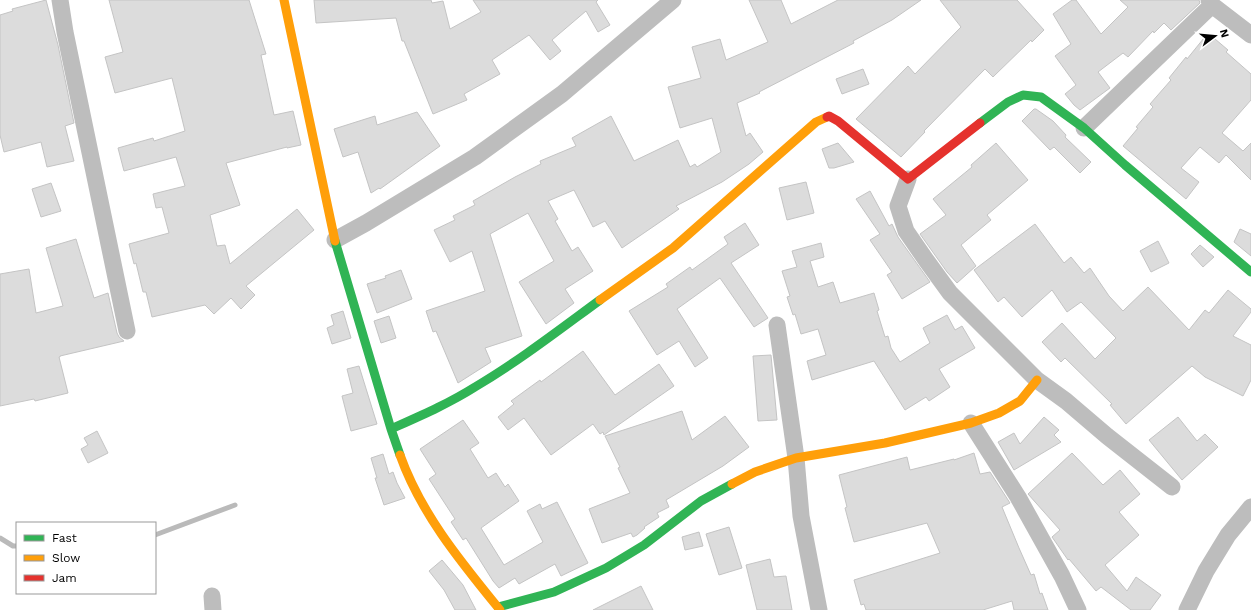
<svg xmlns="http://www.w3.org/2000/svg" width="1251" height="610" viewBox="0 0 1251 610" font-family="'Work Sans',sans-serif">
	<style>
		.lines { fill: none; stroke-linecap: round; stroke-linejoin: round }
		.stream { stroke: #bababa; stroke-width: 5 }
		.building { fill: #dcdcdc; stroke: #c4c4c4 }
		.street { stroke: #bdbdbd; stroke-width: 17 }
		.fast { stroke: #30b455; stroke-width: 9 }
		.slow { stroke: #ff9f0a; stroke-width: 9 }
		.jam { stroke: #e5322d; stroke-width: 9 }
	</style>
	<rect width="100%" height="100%" fill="#fff"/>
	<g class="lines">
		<path class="stream" d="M 155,535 L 235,505
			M 0,538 L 13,546 L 17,546"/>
	</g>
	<path class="building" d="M 46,0 L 58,45 L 74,123 L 65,126 L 74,161 L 47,167 L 41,142 L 4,152 L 0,135 L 0,15 L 13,11 L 12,9 Z
		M 109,0 L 249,0 L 266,54 L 261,55 L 274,115 L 293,111 L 301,145 L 287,148 L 287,147 L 226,163 L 240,205 L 210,215 L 217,246 L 225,245 L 230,264 L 297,209 L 314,230 L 246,286 L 255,295 L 241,309 L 231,298 L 214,314 L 205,305 L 152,317 L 146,292 L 143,292 L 136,263 L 134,264 L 129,244 L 169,233 L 162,207 L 156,208 L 153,194 L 185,186 L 176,157 L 124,171 L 118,148 L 153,138 L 154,141 L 185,131 L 172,78 L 115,93 L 105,57 L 123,52 Z
		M 314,0 L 431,0 L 432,3 L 443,1 L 450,29 L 481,12 L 473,0 L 598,0 L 596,2 L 610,25 L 598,32 L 586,11 L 552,40 L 561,51 L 550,60 L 529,35 L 492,60 L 500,74 L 464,94 L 467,100 L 433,114 L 404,41 L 402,41 L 396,18 L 316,23 Z
		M 749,0 L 781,0 L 791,24 L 838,0 L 921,0 L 892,20 L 853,41 L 854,43 L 759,92 L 760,93 L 737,103 L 746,136 L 750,133 L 763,152 L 749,164 L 722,182 L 676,206 L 679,209 L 622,248 L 605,221 L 593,227 L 574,190 L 548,201 L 558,219 L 555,221 L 572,251 L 578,247 L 593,271 L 565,289 L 574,303 L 546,324 L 519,282 L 554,261 L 528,213 L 490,234 L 522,336 L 485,348 L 491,362 L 458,383 L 436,331 L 433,332 L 426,311 L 485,291 L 472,251 L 450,262 L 434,230 L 455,220 L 453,216 L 475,205 L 473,201 L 515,177 L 541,164 L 540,161 L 576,146 L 572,138 L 611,116 L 634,161 L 678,140 L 690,167 L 695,164 L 697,167 L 721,152 L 712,118 L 680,128 L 668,87 L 701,78 L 692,47 L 720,39 L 726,60 L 768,42 Z
		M 940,0 L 1017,0 L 1044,30 L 1032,42 L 1031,40 L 993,77 L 985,69 L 924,131 L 925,132 L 901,157 L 856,119 L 908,66 L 915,74 L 961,27 Z
		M 1072,0 L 1076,0 L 1101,34 L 1128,7 L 1120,0 L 1199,0 L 1200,3 L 1171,30 L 1164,23 L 1154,33 L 1153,31 L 1128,57 L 1123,53 L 1098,72 L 1110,88 L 1080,110 L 1074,105 L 1065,94 L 1076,85 L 1055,56 L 1071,44 L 1053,14 Z
		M 1208,33 L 1228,50 L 1226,52 L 1251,74 L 1251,100 L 1222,133 L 1243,151 L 1251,143 L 1251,180 L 1226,155 L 1219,163 L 1200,147 L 1181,168 L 1199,182 L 1186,199 L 1123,146 L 1138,128 L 1136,127 L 1153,107 L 1150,104 L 1171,80 L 1169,78 L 1186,57 L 1187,59 Z
		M 863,69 L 869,84 L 842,94 L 836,79 Z
		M 1034,109 L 1036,109 L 1053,121 L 1066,135 L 1065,137 L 1091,162 L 1080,173 L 1054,147 L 1050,150 L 1022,121 Z
		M 417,112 L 440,146 L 380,189 L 379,188 L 371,193 L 358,152 L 343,157 L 334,129 L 375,116 L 377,125 Z
		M 838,143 L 854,162 L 834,168 L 829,168 L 822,149 Z
		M 996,143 L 1028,180 L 987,215 L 991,220 L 961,245 L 976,266 L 957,283 L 947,272 L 920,234 L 946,215 L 933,199 L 972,167 L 971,165 Z
		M 806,182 L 814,213 L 787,220 L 779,188 Z
		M 51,183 L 61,211 L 41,217 L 32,189 Z
		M 870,191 L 889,226 L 892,224 L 898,237 L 930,282 L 902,299 L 887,275 L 892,272 L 870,240 L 880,234 L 856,199 Z
		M 745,223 L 759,245 L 731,263 L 768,318 L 754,327 L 720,278 L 677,309 L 708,358 L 695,367 L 679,341 L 657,355 L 629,311 L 668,287 L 666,284 L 690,267 L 692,270 L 728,244 L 724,237 Z
		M 1035,224 L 1064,263 L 1071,257 L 1084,273 L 1090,268 L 1109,296 L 1123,311 L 1148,287 L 1189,330 L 1205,310 L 1209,313 L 1228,290 L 1251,309 L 1251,312 L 1233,336 L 1251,345 L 1251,380 L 1243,396 L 1205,377 L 1192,366 L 1126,424 L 1110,405 L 1112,404 L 1065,358 L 1061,362 L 1042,342 L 1062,323 L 1095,359 L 1116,338 L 1081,302 L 1067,312 L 1052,290 L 1022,317 L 1004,297 L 998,302 L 974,270 Z
		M 1240,229 L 1251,234 L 1251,256 L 1234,242 Z
		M 76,239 L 94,298 L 108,293 L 117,333 L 119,337 L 124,341 L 60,356 L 60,357 L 59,357 L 68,393 L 35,401 L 34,399 L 0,406 L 0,274 L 29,269 L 36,313 L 63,306 L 46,248 Z
		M 1158,241 L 1169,263 L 1151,272 L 1140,251 Z
		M 821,243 L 824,257 L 810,261 L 818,287 L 833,282 L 840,303 L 874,293 L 879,310 L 877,311 L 885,337 L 888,336 L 891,348 L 900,362 L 930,343 L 923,328 L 947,315 L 955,330 L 962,326 L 975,348 L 939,369 L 950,387 L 929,401 L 926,397 L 905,410 L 874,361 L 812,380 L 807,361 L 826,355 L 818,329 L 801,334 L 795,314 L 793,315 L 787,297 L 790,296 L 782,271 L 797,267 L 792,251 Z
		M 1200,245 L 1214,257 L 1203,267 L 1191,254 Z
		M 401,270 L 412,299 L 377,313 L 367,284 L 386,278 L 385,276 Z
		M 343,311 L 351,338 L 332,344 L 327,328 L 334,325 L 331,315 Z
		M 389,316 L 396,338 L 381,343 L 374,321 Z
		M 583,351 L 615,395 L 659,364 L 674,386 L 604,435 L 603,432 L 600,434 L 593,424 L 551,455 L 524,418 L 508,430 L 498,417 L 514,404 L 511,401 L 540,380 L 541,382 Z
		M 771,355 L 777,420 L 758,421 L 753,356 Z
		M 359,366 L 377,424 L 351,431 L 342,396 L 353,393 L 347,369 Z
		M 682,411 L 692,440 L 725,416 L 749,447 L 723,466 L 666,500 L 669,507 L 657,513 L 659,517 L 644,527 L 645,528 L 637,535 L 633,537 L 631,533 L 602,543 L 589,509 L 630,493 L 618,468 L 620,467 L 605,436 Z
		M 1044,417 L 1059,430 L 1054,435 L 1061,442 L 1014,470 L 998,442 L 1014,433 L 1020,444 Z
		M 1178,417 L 1197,441 L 1205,434 L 1218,447 L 1182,480 L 1149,440 Z
		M 463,420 L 479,443 L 470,449 L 488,478 L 496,473 L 505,487 L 508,484 L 519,501 L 481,528 L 504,565 L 543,542 L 527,511 L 540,504 L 542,509 L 557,502 L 588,563 L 561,576 L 555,564 L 519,584 L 515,578 L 499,588 L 493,581 L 466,538 L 463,540 L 451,522 L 455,519 L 429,479 L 436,474 L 420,449 Z
		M 97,431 L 108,453 L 88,463 L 81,449 L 88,445 L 84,438 Z
		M 974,453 L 980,474 L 990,472 L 1010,503 L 1002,507 L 1019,548 L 1031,575 L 1034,574 L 1040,594 L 1042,593 L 1048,610 L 1014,610 L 1012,601 L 983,610 L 866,610 L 864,604 L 861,605 L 854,580 L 940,553 L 927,523 L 854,542 L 845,508 L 847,507 L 839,475 L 907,457 L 910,470 L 954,459 L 954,460 Z
		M 1072,453 L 1103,485 L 1120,470 L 1140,494 L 1119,512 L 1139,535 L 1105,565 L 1127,591 L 1136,577 L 1161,595 L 1150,610 L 1131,610 L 1101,587 L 1096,591 L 1069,559 L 1068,560 L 1052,537 L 1060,530 L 1028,494 Z
		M 383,454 L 389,474 L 393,472 L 397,483 L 405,498 L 384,505 L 375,478 L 377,478 L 371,458 Z
		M 729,527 L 742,568 L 719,575 L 706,534 Z
		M 699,532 L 703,546 L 685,550 L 682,537 Z
		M 770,559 L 774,577 L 786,576 L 792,610 L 757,610 L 746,565 Z
		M 442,560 L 463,585 L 476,610 L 455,610 L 444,590 L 429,571 Z
		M 641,586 L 653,610 L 593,610 Z"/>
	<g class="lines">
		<path class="street" d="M 60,0 L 65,32 L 127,331
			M 1209,0 L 1212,5 L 1251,35
			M 1084,128 L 1212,5
			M 908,179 L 898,206 L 906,231 L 926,260 L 950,293 L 1037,380 L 1066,401 L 1107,436 L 1172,487
			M 335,240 L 366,223 L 475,157 L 562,94 L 673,0
			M 777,325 L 796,458 L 801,516 L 819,610
			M 971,423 L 1018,497 L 1062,576 L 1078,610
			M 212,596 L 213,610
			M 1187,610 L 1206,571 L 1228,535 L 1251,507"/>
		<path class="fast" d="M 980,123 L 1008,102 L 1023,95 L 1041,97 L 1084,128 L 1125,165 L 1251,272
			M 335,241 L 391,429 L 400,455
			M 391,429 C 420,416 448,404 475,387 C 519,361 559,330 600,300
			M 498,607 L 554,592 L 606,568 L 644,545 L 701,501 L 732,484"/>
		<path class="slow" d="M 284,0 L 335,241
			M 600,300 L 673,248 L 816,122 L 827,117
			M 400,455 C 421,514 461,562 500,610
			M 732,484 L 755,472 L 796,458 L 885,443 L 971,423 L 999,413 L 1020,401 L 1037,380"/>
		<path class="jam" d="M 827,117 L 829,116 L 838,121 L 908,179 L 980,123"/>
	</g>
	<rect x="16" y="522" width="140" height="72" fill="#ffffff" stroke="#999999"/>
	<rect x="24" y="535" width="20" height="6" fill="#30b455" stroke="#999999"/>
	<text x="52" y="542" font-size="12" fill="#000000">Fast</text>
	<rect x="24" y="555" width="20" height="6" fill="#ff9f0a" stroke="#999999"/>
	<text x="52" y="562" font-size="12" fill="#000000">Slow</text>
	<rect x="24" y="575" width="20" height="6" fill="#e5322d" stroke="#999999"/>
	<text x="52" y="582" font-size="12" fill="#000000">Jam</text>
	<g transform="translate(1215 36) rotate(74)" stroke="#ffffff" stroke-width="3" paint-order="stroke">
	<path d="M0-3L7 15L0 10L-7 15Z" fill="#000000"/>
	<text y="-6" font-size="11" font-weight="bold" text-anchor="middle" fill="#000000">N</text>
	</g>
</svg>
